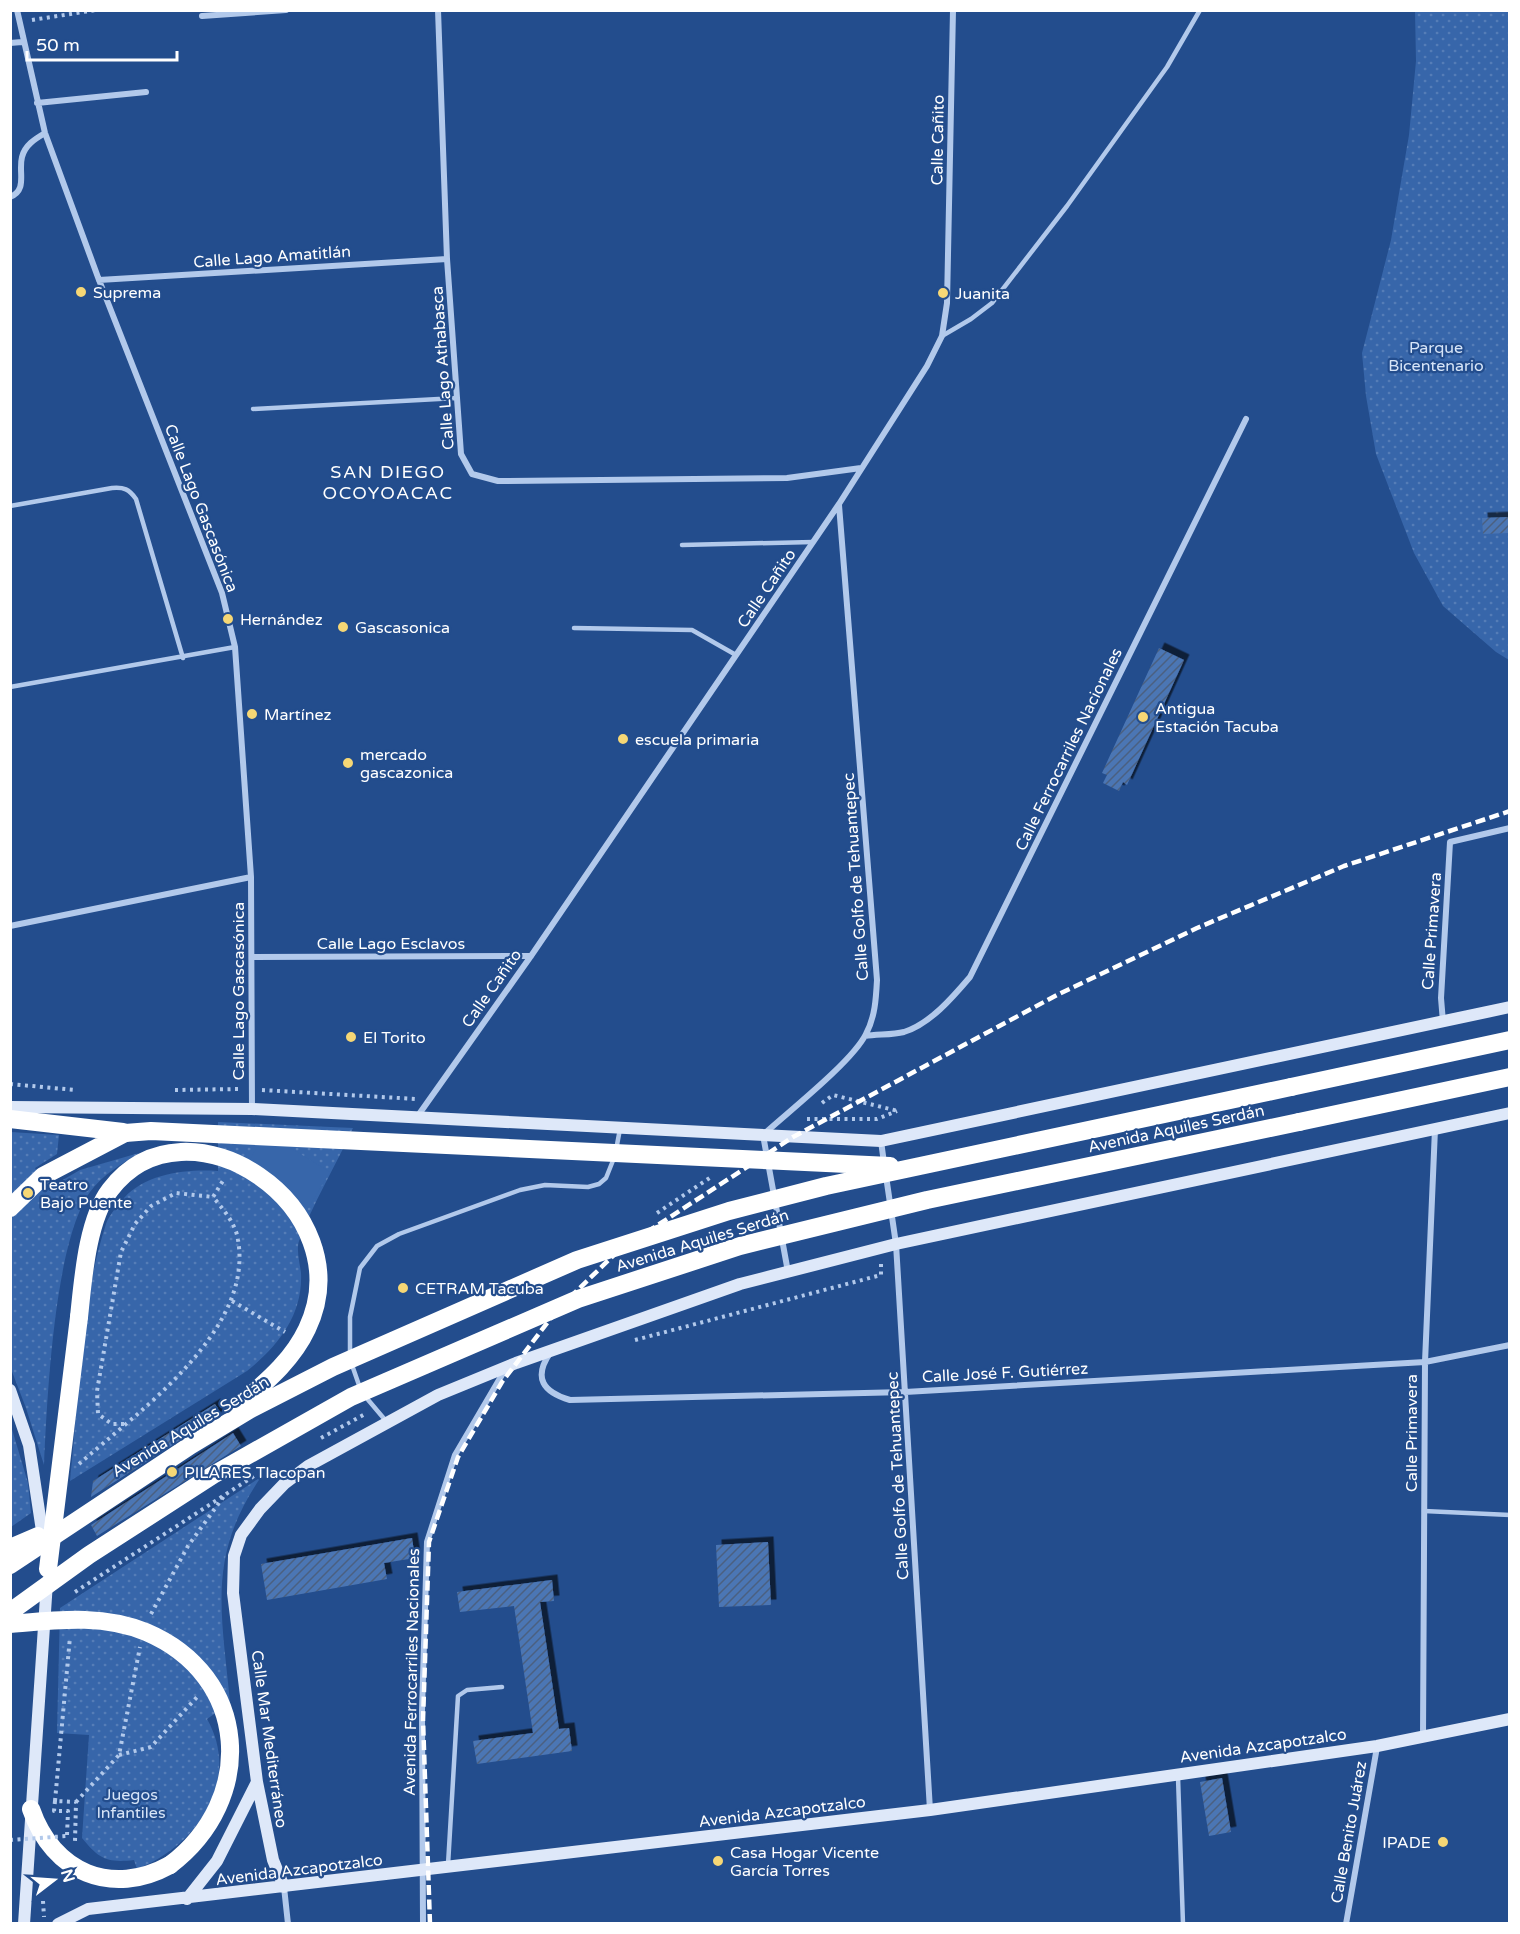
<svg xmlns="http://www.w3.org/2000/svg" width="1520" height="1934" viewBox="0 0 1520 1934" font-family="'Varela Round',sans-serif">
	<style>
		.park { fill: url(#park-dots) }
		.garden { fill: #3766aa }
		.building { fill: url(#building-hatch); filter: url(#shadow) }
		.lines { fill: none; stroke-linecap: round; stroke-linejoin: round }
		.path { stroke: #b2c9eb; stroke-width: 4; stroke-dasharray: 3 4.5; stroke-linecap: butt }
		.lane { stroke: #b2c9eb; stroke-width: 4.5 }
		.street { stroke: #b2c9eb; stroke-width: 6 }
		.secondary { stroke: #dee8f9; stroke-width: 12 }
		.highway { stroke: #fff; stroke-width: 18 }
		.rail { stroke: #fff; stroke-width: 4.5; stroke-dasharray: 10 4.5; stroke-linecap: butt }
		.path-bridge { stroke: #b2c9eb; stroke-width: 4; stroke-dasharray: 3 4.5; stroke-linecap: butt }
		.highway-bridge { stroke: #fff; stroke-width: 18 }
		.poi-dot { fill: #f6d775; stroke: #234d8d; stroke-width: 2 }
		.labels { text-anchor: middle; stroke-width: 4.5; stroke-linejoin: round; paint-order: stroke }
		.street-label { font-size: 16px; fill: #fff; stroke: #234d8d }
		.poi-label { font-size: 16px; fill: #fff; stroke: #234d8d; text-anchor: start }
		.park-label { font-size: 16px; fill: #d7e5f8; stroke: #234d8d }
		.neighbourhood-label { font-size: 18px; letter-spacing: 1.5px; fill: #fff; stroke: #234d8d }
	</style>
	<defs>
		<pattern id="park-dots" width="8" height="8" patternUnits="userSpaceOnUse" patternTransform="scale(1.5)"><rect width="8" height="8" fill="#3766aa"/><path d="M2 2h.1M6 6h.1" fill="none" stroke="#557db7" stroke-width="1.8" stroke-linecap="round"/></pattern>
		<pattern id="building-hatch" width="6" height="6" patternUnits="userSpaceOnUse" patternTransform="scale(1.5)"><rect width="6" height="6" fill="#4b76b4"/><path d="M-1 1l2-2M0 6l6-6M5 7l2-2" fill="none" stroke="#4c6180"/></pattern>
		<filter id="shadow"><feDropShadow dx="5.5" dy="-5.5" stdDeviation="0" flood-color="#0009"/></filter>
	</defs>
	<rect width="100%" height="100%" fill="#234d8d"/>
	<path class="park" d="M 1415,11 L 1509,11 L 1509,660 L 1496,652 L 1443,606 L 1414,553 L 1376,454 L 1366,396 L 1362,353 L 1391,240 L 1409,135 L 1416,61 Z
		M 218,1122 L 353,1128 C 336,1165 313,1203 299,1241 C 296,1250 300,1264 301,1273 C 303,1315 278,1346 247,1371 L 70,1481 C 79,1398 80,1303 106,1224 C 109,1215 118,1205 124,1198 C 147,1173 187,1169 218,1171 Z
		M 10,1132 L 59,1135 L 57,1154 L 35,1168 L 47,1189 L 80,1170 L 139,1153 C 122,1164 102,1175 90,1192 C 54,1243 47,1400 44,1465 L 26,1408 L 11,1369 Z
		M 11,1426 L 28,1483 L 31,1513 L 11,1527 Z
		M 261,1477 C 206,1557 222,1613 230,1703 L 207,1719 C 242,1780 197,1846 137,1869 L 134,1860 C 107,1863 99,1859 82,1838 L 89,1735 L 57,1733 L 60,1608 Z"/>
	<path class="garden" d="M 266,1133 L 330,1172 L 305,1213 L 241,1174 Z"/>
	<path class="building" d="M 1509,517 L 1509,533 L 1483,534 L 1482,518 Z
		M 1159,648 L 1184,660 L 1127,785 L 1123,782 L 1119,791 L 1103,783 L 1107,775 L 1102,773 Z
		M 215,1404 L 221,1414 L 91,1497 L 93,1481 Z
		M 233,1433 L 241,1446 L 97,1536 L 91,1525 Z
		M 412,1538 L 415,1558 L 384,1563 L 387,1579 L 267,1600 L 261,1564 Z
		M 768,1542 L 771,1605 L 719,1607 L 716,1545 Z
		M 552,1580 L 554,1601 L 540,1602 L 559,1729 L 569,1728 L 572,1751 L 477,1764 L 473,1741 L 533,1733 L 514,1606 L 460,1612 L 457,1592 Z
		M 1222,1778 L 1231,1832 L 1209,1836 L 1200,1782 Z"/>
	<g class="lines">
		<path class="path" d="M 32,20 L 96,10
			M 10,1084 L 75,1090
			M 175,1090 L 239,1089
			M 262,1090 L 416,1099
			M 822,1103 L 833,1095 L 898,1111
			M 807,1119 L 877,1119 L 897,1111
			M 657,1213 L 711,1177
			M 232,1301 L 285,1332
			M 635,1340 L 881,1275 L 881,1264
			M 124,1424 L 112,1424 L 98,1414 L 97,1391 L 121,1252 L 135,1224 L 151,1206 L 176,1193 L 213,1197
			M 321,1438 L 367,1413
			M 79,1464 C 139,1411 254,1331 238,1240 C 236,1224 223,1209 213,1197 L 224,1179
			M 75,1592 L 257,1474
			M 151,1614 L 188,1546 L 224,1496
			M 119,1755 L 151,1747 L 197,1697
			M 55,1801 L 70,1637
			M 76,1802 L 119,1755 L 140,1647
			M 67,1835 L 68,1811 L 54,1811 L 55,1801 L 76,1802 L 75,1841 L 72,1842
			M 43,1901 L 44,1917"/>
		<path class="lane" d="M 942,336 L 971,319 L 992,303 L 1067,206 L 1167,67 L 1200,10
			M 253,409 L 457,398
			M 10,506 L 112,488 C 124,487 129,489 136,499 L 183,658
			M 682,545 L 813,542
			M 574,628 L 692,630 L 736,655
			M 10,687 L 235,647
			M 616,1150 L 620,1129
			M 350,1354 L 350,1317 L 360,1268 L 377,1246 L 399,1234 L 520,1190 L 545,1185 L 588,1187 L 599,1184 L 606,1178 L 614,1158
			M 352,1365 L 360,1388
			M 364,1395 L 386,1421
			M 1424,1511 L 1510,1515
			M 1178,1777 L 1183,1924
			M 448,1865 L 458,1696 L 467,1690 L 502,1687"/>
		<path class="street" d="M 17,10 L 45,133 L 99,280 L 222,593 L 235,647 L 251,877 L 252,1109
			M 438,10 L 447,259 L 457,398 L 461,454 L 472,474 L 498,481 L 787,478 L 861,468
			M 202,16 L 286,10
			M 10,43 L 22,42
			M 37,103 L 146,92
			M 10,197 C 28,190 18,172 22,157 C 25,145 35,139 45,133
			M 99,280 L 447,259
			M 10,926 L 251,877
			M 252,957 L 531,956
			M 1443,1022 L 1441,998 L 1450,842 L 1510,828
			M 865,1036 C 877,1034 892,1035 904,1032 C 930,1024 953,997 970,977 L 1246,419
			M 417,1117 L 531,956 L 839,504 L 927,366 L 942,336 L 947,303 L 953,10
			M 881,1141 L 884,1163
			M 886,1176 L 896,1244 L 930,1810
			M 788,1272 L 763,1135 C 788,1112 852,1062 866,1034 C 875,1017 876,999 877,980 L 839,505
			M 550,1353 C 533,1378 543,1392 570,1400 L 905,1392 L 1425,1362 L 1510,1345
			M 1423,1737 L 1425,1362 L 1435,1129
			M 284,1887 L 288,1924
			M 423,1924 L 422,1711 L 427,1542 L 455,1455 L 506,1368
			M 1346,1924 L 1377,1747"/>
		<path class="secondary" d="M 10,1107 L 252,1109 L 881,1141 L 1510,1007
			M 10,1390 L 29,1445 L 44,1544
			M 284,1887 L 273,1860 L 257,1782 L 233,1593 L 234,1556 L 241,1535 L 260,1509 L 284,1484 L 308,1466 L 438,1395 L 516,1363 L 740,1284 L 896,1244 L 1510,1113
			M 187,1899 L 217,1861 L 257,1782
			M 24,1924 L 47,1582
			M 58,1924 L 88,1909 L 930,1810 L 1377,1746 L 1510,1719"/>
		<path class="highway" d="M 1291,1087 L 1510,1040
			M 10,1119 L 123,1132
			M 1299,1122 L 1510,1077
			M 10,1208 L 43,1176 L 125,1133
			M 48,1569 L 79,1317
			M 31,1809 C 53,1873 112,1897 170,1865"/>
		<path class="rail" d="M 430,1924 L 423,1720 L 429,1542 L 458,1457 L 502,1382 L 557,1310 L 618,1251 L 793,1137 L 1057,995 L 1197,928 L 1344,866 L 1510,811"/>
		<path class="path-bridge" d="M 10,1840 L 67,1836"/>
		<path class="highway-bridge" d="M 125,1133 L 151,1131 L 890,1166
			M 79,1317 C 83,1280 87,1220 110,1190 C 186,1089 365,1207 307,1329 C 291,1363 262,1385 235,1409
			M 10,1548 L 38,1536
			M 10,1565 L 191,1445 L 249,1410 L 333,1367 L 577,1260 L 729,1211 L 826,1186 L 1291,1087
			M 10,1612 L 89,1555 L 213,1475 L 351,1397 L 578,1299 L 740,1246 L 927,1200 L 1299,1122
			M 10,1624 C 57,1620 102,1614 146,1632 C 250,1676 257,1799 170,1865"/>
	</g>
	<g class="poi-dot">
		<circle cx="81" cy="292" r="6"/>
		<circle cx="943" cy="293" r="6"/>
		<circle cx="228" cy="619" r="6"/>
		<circle cx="343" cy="627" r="6"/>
		<circle cx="252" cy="714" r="6"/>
		<circle cx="1143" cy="717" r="6"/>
		<circle cx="623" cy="739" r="6"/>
		<circle cx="348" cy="763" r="6"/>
		<circle cx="351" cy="1037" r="6"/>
		<circle cx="28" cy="1193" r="6"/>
		<circle cx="403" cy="1288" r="6"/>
		<circle cx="172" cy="1472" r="6"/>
		<circle cx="1443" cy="1842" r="6"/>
		<circle cx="718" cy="1861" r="6"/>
	</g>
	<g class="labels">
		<g class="street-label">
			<text transform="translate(937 140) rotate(-89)" y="6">Calle Cañito</text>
			<text transform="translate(272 256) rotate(-4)" y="6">Calle Lago Amatitlán</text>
			<text transform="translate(442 368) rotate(-94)" y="6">Calle Lago Athabasca</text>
			<text transform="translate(202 508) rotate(69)" y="6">Calle Lago Gascasónica</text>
			<text transform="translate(766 588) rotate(-56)" y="6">Calle Cañito</text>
			<text transform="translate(1068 749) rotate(-64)" y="6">Calle Ferrocarriles Nacionales</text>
			<text transform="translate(855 877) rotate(-94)" y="6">Calle Golfo de Tehuantepec</text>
			<text transform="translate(1431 931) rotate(-86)" y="6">Calle Primavera</text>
			<text x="391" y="949">Calle Lago Esclavos</text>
			<text transform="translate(491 988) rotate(-55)" y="6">Calle Cañito</text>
			<text transform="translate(238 991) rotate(-90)" y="6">Calle Lago Gascasónica</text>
			<text transform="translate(1176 1128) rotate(-12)" y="6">Avenida Aquiles Serdán</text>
			<text transform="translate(702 1240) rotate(-17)" y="6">Avenida Aquiles Serdán</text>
			<text transform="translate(1005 1372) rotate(-3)" y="6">Calle José F. Gutiérrez</text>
			<text transform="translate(190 1426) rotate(-31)" y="6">Avenida Aquiles Serdán</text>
			<text transform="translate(1411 1433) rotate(-90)" y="6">Calle Primavera</text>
			<text transform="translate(897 1476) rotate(-93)" y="6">Calle Golfo de Tehuantepec</text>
			<text transform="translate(411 1672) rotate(-89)" y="6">Avenida Ferrocarriles Nacionales</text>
			<text transform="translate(270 1739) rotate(82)" y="6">Calle Mar Mediterráneo</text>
			<text transform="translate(1263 1745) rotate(-8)" y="6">Avenida Azcapotzalco</text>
			<text transform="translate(782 1811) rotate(-7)" y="6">Avenida Azcapotzalco</text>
			<text transform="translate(1348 1832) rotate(-80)" y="6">Calle Benito Juárez</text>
			<text transform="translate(299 1869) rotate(-7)" y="6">Avenida Azcapotzalco</text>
		</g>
		<g class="poi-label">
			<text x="93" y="298">Suprema</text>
			<text x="955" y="299">Juanita</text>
			<text x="240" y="625">Hernández</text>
			<text x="355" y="633">Gascasonica</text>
			<text x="1155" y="714">Antigua<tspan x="1155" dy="18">Estación Tacuba</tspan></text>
			<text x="264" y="720">Martínez</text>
			<text x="635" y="745">escuela primaria</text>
			<text x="360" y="760">mercado<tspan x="360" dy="18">gascazonica</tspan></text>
			<text x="363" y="1043">El Torito</text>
			<text x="40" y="1190">Teatro<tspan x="40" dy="18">Bajo Puente</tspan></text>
			<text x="415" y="1294">CETRAM Tacuba</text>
			<text x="184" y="1478">PILARES Tlacopan</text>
			<text x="1431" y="1848" text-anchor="end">IPADE</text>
			<text x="730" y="1858">Casa Hogar Vicente<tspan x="730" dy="18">García Torres</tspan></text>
		</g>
		<g class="park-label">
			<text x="1436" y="353">Parque<tspan x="1436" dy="18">Bicentenario</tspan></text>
			<text x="131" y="1800">Juegos<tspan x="131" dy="18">Infantiles</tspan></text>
		</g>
		<g class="neighbourhood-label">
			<text x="388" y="478">SAN DIEGO<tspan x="388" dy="21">OCOYOACAC</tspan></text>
		</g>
	</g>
	<rect width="1520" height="1934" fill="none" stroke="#ffffff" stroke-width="24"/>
	<g transform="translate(54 1880) rotate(73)" stroke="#234d8d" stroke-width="4.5" paint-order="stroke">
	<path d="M0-4.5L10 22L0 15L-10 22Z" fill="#ffffff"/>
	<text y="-9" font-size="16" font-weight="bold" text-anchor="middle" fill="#ffffff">N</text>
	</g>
	<path d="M27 51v9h150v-9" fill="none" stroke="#ffffff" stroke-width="3"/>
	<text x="36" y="51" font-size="18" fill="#ffffff" stroke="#234d8d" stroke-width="4.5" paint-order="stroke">50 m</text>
</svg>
